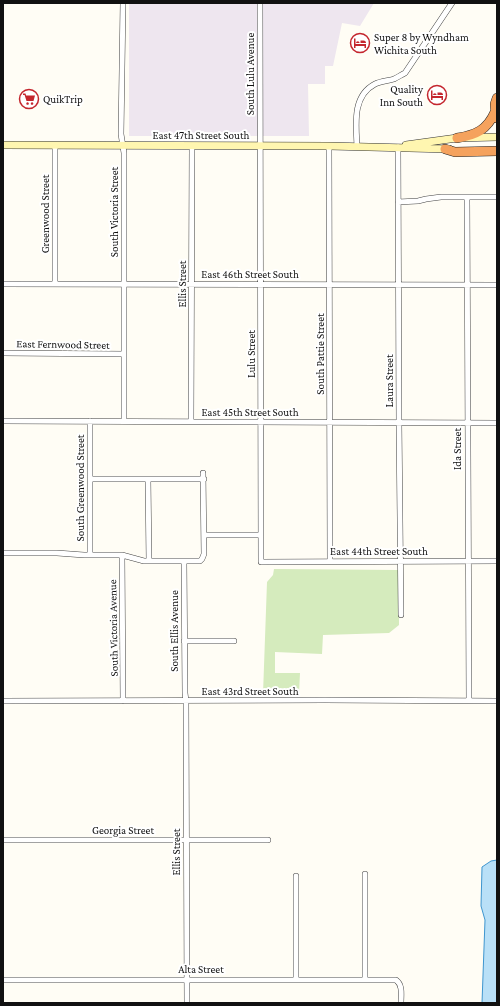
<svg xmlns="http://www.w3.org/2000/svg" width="500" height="1006" viewBox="0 0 500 1006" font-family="'Crimson Pro',serif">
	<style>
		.industrial { fill: #eee6ef }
		.green { fill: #d5ebbd }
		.water { fill: #b9e0f7; stroke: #3f96cf }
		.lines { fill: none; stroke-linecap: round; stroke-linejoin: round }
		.street-casing { stroke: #444; stroke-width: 6 }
		.secondary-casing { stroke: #333; stroke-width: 8 }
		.highway-casing { stroke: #222; stroke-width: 10 }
		.street { stroke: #fff; stroke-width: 5 }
		.secondary { stroke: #fff6b0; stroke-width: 7 }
		.highway { stroke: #f5a25d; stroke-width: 9 }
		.labels { text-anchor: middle; stroke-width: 4; stroke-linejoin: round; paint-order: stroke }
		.poi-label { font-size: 11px; fill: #111; stroke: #fff; text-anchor: start }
		.street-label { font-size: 11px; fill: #111; stroke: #fff }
	</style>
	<rect width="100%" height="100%" fill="#fffdf5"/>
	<path class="industrial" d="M 129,3 L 374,3 L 360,26 L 342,23 L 333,66 L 325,66 L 325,84 L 308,84 L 309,136 L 129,136 Z"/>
	<path class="green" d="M 274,569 L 399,570 L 399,625 L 389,633 L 323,635 L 322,654 L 275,652 L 275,673 L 300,673 L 299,694 L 263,694 L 267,582 L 273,575 Z"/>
	<path class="water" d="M 497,860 L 497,1003 L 482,1003 L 485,920 L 481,906 L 482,867 L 491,861 Z"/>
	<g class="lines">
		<g class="street-casing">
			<path id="street" d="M 123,3 L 121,134 L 124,153 L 124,421
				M 260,3 L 261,562 L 497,561
				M 329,146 L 330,561
				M 357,146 C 356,124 352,96 375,84 C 381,81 388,81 394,79 C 398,77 401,75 405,73 L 452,3
				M 398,147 L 399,423 L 401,615
				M 467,197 L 469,701
				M 398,202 L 418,201 L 426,199 L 441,197 L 497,197
				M 3,284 L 497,285
				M 55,284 L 55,145
				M 3,353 L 124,354
				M 3,421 L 497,423
				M 90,421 L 90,555
				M 191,421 L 192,146
				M 91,479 L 204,479
				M 148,479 L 149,561
				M 204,535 L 261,535
				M 3,553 L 57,553 L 84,555 L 122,555 L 144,561 L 200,561 L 202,559 L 204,554 L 203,473
				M 122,555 L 123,701
				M 184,562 L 185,693 L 186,701 L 187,1003
				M 184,641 L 234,641
				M 3,701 L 325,700 L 497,701
				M 3,840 L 268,840
				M 365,874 L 365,979
				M 296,876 L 296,979
				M 3,980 L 396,980 C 403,985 401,995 401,1003"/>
		</g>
		<g class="secondary-casing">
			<path id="secondary" d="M 3,145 L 329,146 L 449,149
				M 406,145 L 457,138 L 497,137"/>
		</g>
		<g class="highway-casing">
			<path id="highway" d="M 496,118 L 495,104 L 497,98
				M 457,138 C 476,135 487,130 495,112
				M 445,149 L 455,152 L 497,151"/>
		</g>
		<use href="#street" class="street"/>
		<use href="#secondary" class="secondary"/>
		<use href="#highway" class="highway"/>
	</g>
	<defs>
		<g id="hotel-ring" transform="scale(1)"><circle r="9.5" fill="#fff" stroke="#c4262e" stroke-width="1.5"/><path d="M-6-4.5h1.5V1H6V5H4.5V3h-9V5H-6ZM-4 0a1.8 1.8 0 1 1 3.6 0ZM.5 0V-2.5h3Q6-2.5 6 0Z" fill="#c4262e"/></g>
		<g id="supermarket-ring" transform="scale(1)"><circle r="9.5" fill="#fff" stroke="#c4262e" stroke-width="1.5"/><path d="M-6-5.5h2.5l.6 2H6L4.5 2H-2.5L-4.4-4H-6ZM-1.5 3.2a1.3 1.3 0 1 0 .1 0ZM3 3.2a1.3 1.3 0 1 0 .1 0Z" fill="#c4262e"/></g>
	</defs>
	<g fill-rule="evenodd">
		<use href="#hotel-ring" x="360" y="43"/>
		<use href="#hotel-ring" x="437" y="95"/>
		<use href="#supermarket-ring" x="29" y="99"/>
	</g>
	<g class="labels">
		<g class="poi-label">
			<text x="374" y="41">Super 8 by Wyndham<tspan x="374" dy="13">Wichita South</tspan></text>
			<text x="423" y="93" text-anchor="end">Quality<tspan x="423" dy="13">Inn South</tspan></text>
			<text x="43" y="103">QuikTrip</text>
		</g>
		<g class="street-label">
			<text transform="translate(250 74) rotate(-90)" y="4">South Lulu Avenue</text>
			<text x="201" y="139">East 47th Street South</text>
			<text transform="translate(114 212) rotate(-90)" y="4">South Victoria Street</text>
			<text transform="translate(45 214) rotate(-90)" y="4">Greenwood Street</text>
			<text x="250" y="278">East 46th Street South</text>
			<text transform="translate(182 284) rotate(-90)" y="4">Ellis Street</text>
			<text transform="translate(63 344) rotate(1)" y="4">East Fernwood Street</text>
			<text transform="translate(251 354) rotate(-90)" y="4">Lulu Street</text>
			<text transform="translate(320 354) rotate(-90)" y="4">South Pattie Street</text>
			<text transform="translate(389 381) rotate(-90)" y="4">Laura Street</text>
			<text x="250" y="416">East 45th Street South</text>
			<text transform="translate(457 449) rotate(-90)" y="4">Ida Street</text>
			<text transform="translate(80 488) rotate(-90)" y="4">South Greenwood Street</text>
			<text x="379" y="555">East 44th Street South</text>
			<text transform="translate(113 628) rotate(-91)" y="4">South Victoria Avenue</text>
			<text transform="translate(174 631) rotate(-90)" y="4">South Ellis Avenue</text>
			<text x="250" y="695">East 43rd Street South</text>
			<text x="123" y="834">Georgia Street</text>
			<text transform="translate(176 852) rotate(-90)" y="4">Ellis Street</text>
			<text x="201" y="973">Alta Street</text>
		</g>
	</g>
	<rect width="500" height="1006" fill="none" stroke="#111111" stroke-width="8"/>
</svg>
